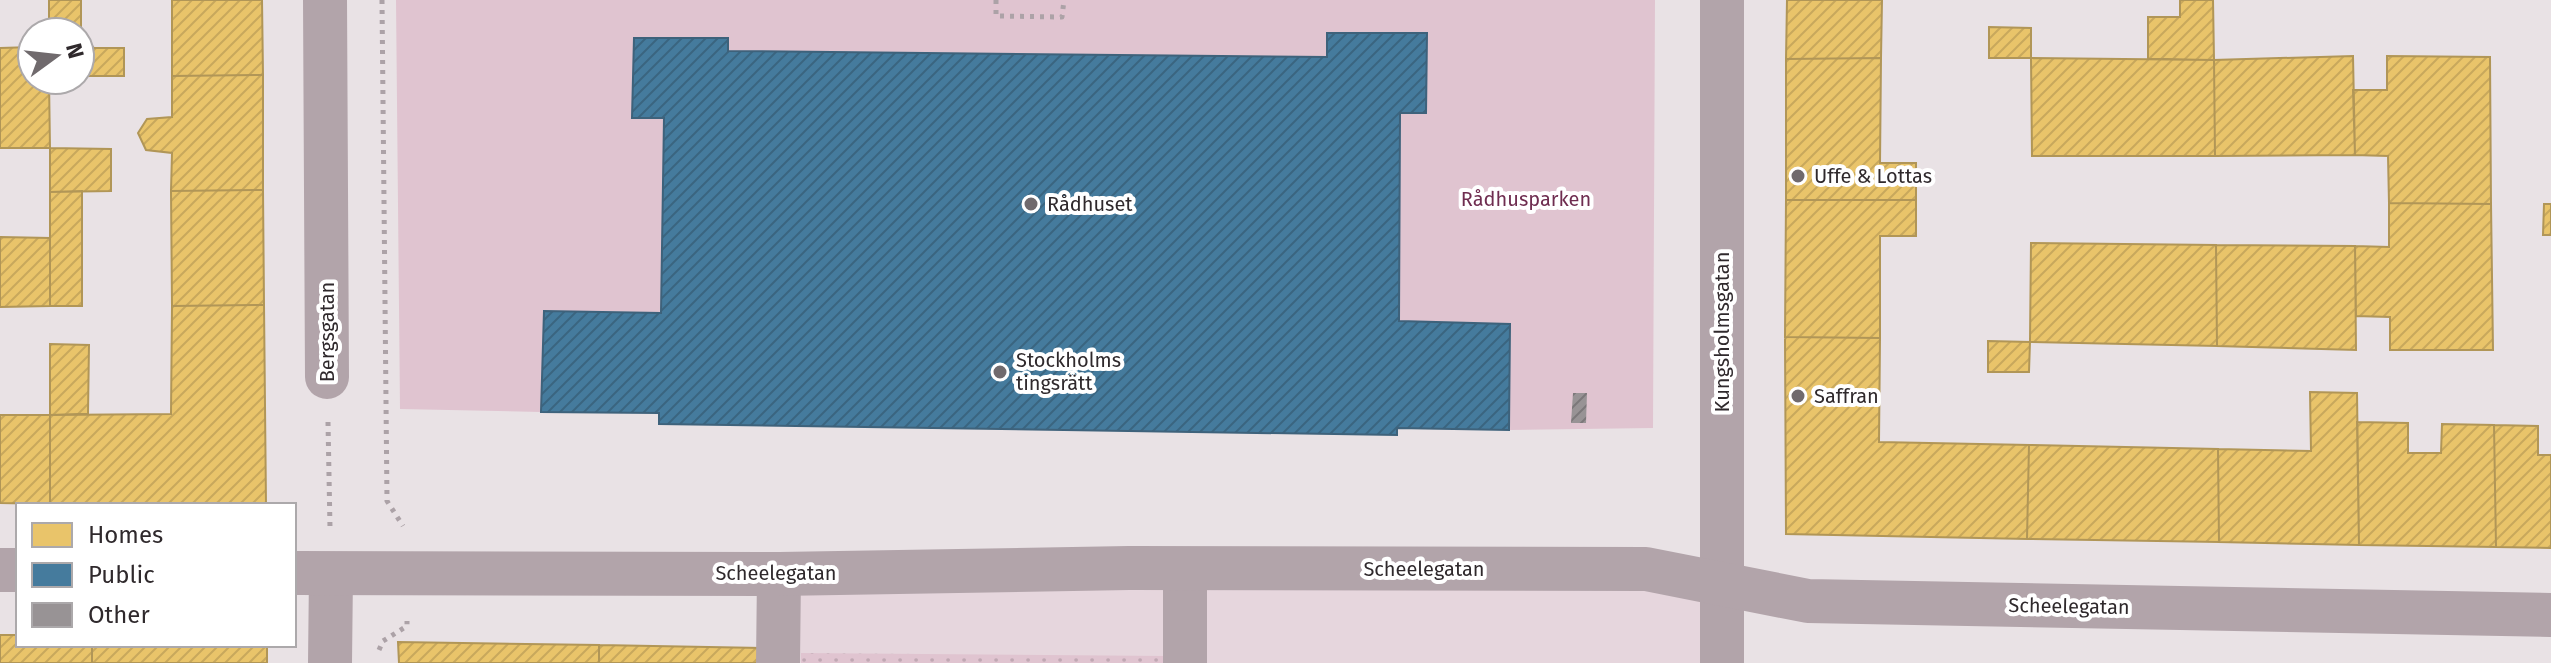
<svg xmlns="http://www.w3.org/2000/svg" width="2551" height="663" viewBox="0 0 2551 663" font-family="'Fira Sans',sans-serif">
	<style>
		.built { fill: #e6d6dd }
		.green { fill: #e0c4d0 }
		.garden { fill: url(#garden-dots) }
		.homes { fill: url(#homes-hatch); stroke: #b19657; stroke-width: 2 }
		.public { fill: url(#public-hatch); stroke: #3e627b; stroke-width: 2 }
		.building { fill: url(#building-hatch) }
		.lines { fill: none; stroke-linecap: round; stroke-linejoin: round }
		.path { stroke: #aca2a7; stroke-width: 5; stroke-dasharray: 4 6; stroke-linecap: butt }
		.minor { stroke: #b2a4aa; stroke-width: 44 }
		.tertiary { stroke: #b2a4aa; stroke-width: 44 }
		.poi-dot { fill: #706a6d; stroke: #fff; stroke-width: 3 }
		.labels { text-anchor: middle; stroke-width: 8; stroke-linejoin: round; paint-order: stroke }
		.poi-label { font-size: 20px; fill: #2f292c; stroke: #fff; text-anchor: start }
		.park-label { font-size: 20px; fill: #6f2d50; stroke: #fff }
		.street-label { font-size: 20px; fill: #2f292c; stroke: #fff }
	</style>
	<defs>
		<pattern id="garden-dots" width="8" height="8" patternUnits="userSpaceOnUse" patternTransform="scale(2)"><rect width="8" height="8" fill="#e0c4d0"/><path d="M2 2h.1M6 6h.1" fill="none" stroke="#c0a8b3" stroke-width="1.8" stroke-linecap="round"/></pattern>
		<pattern id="homes-hatch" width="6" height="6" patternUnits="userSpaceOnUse" patternTransform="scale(2)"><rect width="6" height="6" fill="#e9c46a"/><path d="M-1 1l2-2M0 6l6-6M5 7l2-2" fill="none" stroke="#c8a85c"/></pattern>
		<pattern id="public-hatch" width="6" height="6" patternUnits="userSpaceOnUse" patternTransform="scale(2)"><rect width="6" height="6" fill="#457b9d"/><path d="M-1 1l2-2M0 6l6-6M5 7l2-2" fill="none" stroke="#3a6580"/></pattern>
		<pattern id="building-hatch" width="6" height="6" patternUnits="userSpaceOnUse" patternTransform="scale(2)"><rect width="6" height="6" fill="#989395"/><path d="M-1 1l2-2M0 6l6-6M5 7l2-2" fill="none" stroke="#7c787a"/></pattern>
	</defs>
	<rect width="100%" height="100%" fill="#e9e2e5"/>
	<path class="built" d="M 780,572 L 1719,572 L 1719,663 L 780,663 Z"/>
	<path class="green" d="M 396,0 L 1655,0 L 1653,428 L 1509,430 L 1510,325 L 1399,321 L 1400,113 L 1426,33 L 1327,33 L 1327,57 L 728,51 L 727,38 L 634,38 L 633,118 L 664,118 L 661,313 L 544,311 L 541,412 L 400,409 Z"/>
	<path class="garden" d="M 801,653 L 1167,656 L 1167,663 L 801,663 Z"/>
	<path class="homes" d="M 49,0 L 81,0 L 81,35 L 94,48 L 124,48 L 124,76 L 80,76 L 80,32 L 49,32 Z
		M 172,0 L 262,0 L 263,75 L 172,76 Z
		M 1787,0 L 1882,0 L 1881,58 L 1786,59 Z
		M 2180,0 L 2213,0 L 2214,60 L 2148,59 L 2148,17 L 2180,17 Z
		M 1989,27 L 2031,28 L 2031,58 L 1989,58 Z
		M 32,47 L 32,80 L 49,80 L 50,148 L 0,148 L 0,48 Z
		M 2353,56 L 2355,155 L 2215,156 L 2214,60 Z
		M 2387,56 L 2490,57 L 2491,204 L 2389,203 L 2388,156 L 2355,155 L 2353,90 L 2387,90 Z
		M 1881,58 L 1880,163 L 1916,163 L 1916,200 L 1786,200 L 1786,59 Z
		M 2031,58 L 2214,60 L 2215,156 L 2032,156 Z
		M 263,75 L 263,190 L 171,191 L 172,153 L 146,150 L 138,133 L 147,119 L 172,117 L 172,76 Z
		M 50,148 L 111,149 L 111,191 L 50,192 Z
		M 263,190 L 264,305 L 172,306 L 171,191 Z
		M 82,191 L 82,306 L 50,306 L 50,192 Z
		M 1786,200 L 1916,200 L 1916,236 L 1880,236 L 1880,338 L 1785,337 Z
		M 2389,203 L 2491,204 L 2493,350 L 2390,350 L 2390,317 L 2356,316 L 2355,246 L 2389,247 Z
		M 2544,204 L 2551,204 L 2551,235 L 2543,235 Z
		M 0,237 L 50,238 L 50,306 L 0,307 Z
		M 2031,243 L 2216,245 L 2217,346 L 2030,342 Z
		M 2216,245 L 2355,246 L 2356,350 L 2217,346 Z
		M 264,305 L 266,505 L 50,504 L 50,415 L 171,414 L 172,306 Z
		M 1785,337 L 1880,338 L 1879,442 L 2029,445 L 2027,539 L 1786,534 Z
		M 1988,341 L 2030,342 L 2029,372 L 1988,372 Z
		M 50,344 L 89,345 L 88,414 L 50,415 Z
		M 2310,392 L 2357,393 L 2359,545 L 2219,542 L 2218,449 L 2311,451 Z
		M 0,415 L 50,415 L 50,504 L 0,503 Z
		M 2357,422 L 2408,423 L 2408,453 L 2441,453 L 2442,424 L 2494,425 L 2496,547 L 2359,545 Z
		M 2494,425 L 2538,426 L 2538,455 L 2551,455 L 2551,548 L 2496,547 Z
		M 2029,445 L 2218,449 L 2219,542 L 2027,539 Z
		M 0,635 L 18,635 L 18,645 L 92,645 L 92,663 L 0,663 Z
		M 398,642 L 599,645 L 599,663 L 399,663 Z
		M 92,645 L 267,645 L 267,663 L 92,663 Z
		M 599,645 L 762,648 L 762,663 L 599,663 Z"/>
	<path class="public" d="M 1327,33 L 1427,33 L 1426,113 L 1400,113 L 1399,321 L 1510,324 L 1509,430 L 1397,428 L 1397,435 L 659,424 L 659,413 L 541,412 L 544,311 L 661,313 L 664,118 L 632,118 L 634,38 L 728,38 L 728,51 L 1327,57 Z"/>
	<path class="building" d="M 1573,393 L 1587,393 L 1586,423 L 1571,423 Z"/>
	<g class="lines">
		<path class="path" d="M 382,0 L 387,501 L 403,526
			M 996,0 L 996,16 L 1062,17 L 1064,0
			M 328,422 L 330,528
			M 379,650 L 383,641 L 407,626 L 407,621"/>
		<path class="minor" d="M 325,0 L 327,377
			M 1185,569 L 1185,663
			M 330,663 L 331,574
			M 778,663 L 779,574
			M 1722,663 L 1722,0"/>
		<path class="tertiary" d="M 0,570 L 18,570
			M 294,573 L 779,574 L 1129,568 L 1646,569 L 1808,601 L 2551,615"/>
	</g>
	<g class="poi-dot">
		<circle cx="1798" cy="176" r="8"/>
		<circle cx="1031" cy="204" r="8"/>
		<circle cx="1000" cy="372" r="8"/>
		<circle cx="1798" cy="396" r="8"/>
	</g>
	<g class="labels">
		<g class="poi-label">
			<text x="1814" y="183">Uffe &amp; Lottas</text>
			<text x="1047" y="211">Rådhuset</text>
			<text x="1016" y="367">Stockholms<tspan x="1016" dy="23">tingsrätt</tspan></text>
			<text x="1814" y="403">Saffran</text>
		</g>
		<g class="park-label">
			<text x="1526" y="206">Rådhusparken</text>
		</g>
		<g class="street-label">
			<text transform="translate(327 332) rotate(-90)" y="7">Bergsgatan</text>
			<text transform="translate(1722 332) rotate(-90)" y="7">Kungsholmsgatan</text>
			<text x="1424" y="576">Scheelegatan</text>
			<text x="776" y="580">Scheelegatan</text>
			<text transform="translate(2069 606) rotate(1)" y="7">Scheelegatan</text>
		</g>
	</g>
	<rect x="16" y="503" width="280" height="144" fill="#ffffff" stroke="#aca9ab" stroke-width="2"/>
	<rect x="32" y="523" width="40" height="24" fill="#e9c46a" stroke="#aca9ab" stroke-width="2"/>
	<text x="88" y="543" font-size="24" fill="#2f292c">Homes</text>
	<rect x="32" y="563" width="40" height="24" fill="#457b9d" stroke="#aca9ab" stroke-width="2"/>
	<text x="88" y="583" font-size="24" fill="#2f292c">Public</text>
	<rect x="32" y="603" width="40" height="24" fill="#989395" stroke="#aca9ab" stroke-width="2"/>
	<text x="88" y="623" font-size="24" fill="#2f292c">Other</text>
	<g transform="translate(56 56) rotate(75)"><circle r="38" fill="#ffffff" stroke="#aca9ab" stroke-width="2"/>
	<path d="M0-6L14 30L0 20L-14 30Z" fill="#706a6d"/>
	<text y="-12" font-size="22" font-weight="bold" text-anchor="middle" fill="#2f292c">N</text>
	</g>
</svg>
